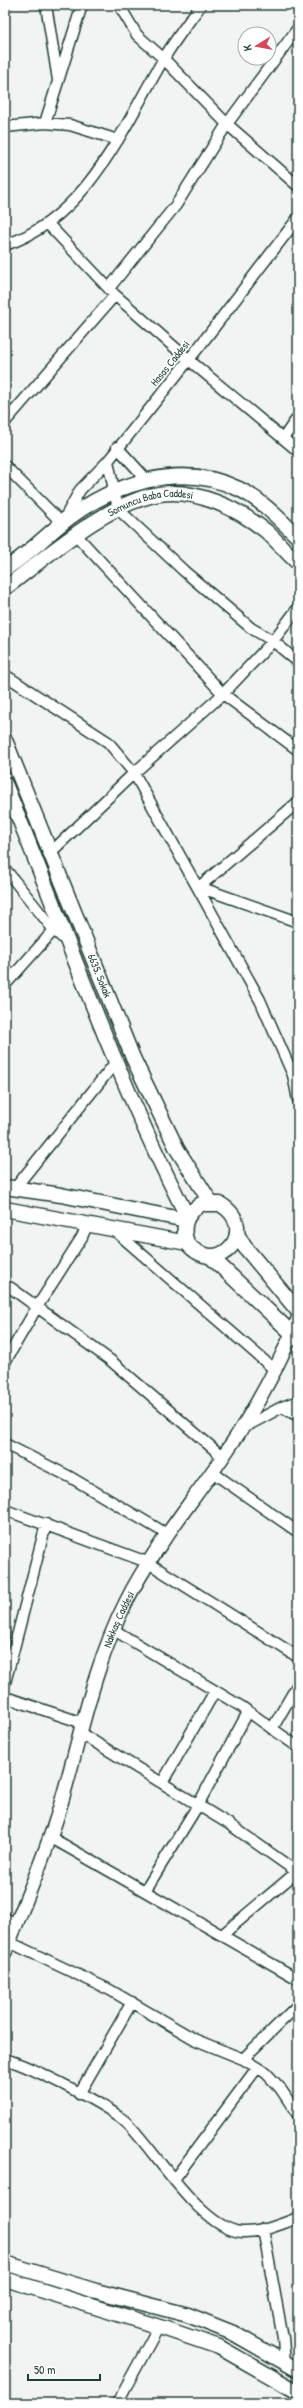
<svg xmlns="http://www.w3.org/2000/svg" width="303" height="2408" viewBox="0 0 303 2408" font-family="'Patrick Hand',sans-serif">
	<style>
		.park { fill: url(#park-crowns); stroke: #768984 }
		.lines { fill: none; stroke-linecap: round; stroke-linejoin: round }
		.minor-casing { stroke: #1f3d34; stroke-width: 13 }
		.tertiary-casing { stroke: #1f3d34; stroke-width: 16 }
		.secondary-casing { stroke: #1f3d34; stroke-width: 17 }
		.minor { stroke: #fff; stroke-width: 10 }
		.tertiary { stroke: #fff; stroke-width: 13 }
		.secondary { stroke: #fff; stroke-width: 14 }
		.labels { text-anchor: middle; stroke-width: 3.5; stroke-linejoin: round; paint-order: stroke }
		.street-label { font-size: 11px; fill: #1f3d34; stroke: #fff }
	</style>
	<defs>
		<pattern id="park-crowns" width="20" height="18" patternUnits="userSpaceOnUse"><rect width="20" height="18" fill="#ced5d3"/><path d="M2 6a3 3 0 1 1 6 0M12 15a3 3 0 1 1 6 0" fill="none" stroke="#b0b8b6"/></pattern>
	</defs>
	<rect width="100%" height="100%" fill="#f2f3f3"/>
	<filter id="ink" filterUnits="userSpaceOnUse"><feTurbulence type="fractalNoise" baseFrequency=".025" numOctaves="2"/><feDisplacementMap in="SourceGraphic" scale="8" xChannelSelector="R" yChannelSelector="G"/><feConvolveMatrix kernelMatrix="1 2 1 2 8 2 1 2 1" color-interpolation-filters="sRGB"/></filter>
	<g filter="url(#ink)">
		<path class="park" d="M 11,1632 L 5,1655 L 5,1633 Z"/>
		<g class="lines">
			<g class="minor-casing">
				<path id="minor" d="M 46,5 L 58,80
					M 119,5 L 137,35 L 164,59 L 227,124 L 298,186
					M 45,123 L 82,5
					M 5,127 L 45,123 L 70,125 L 118,140
					M 48,224 L 115,295 L 189,360 L 298,451
					M 5,245 C 87,218 123,128 163,60 C 174,41 188,23 201,5
					M 110,287 L 176,205 L 227,124 L 298,28
					M 5,422 L 115,295
					M 284,437 L 298,417
					M 117,447 L 148,481
					M 108,461 L 118,509 L 184,571 L 251,628 L 273,641 L 298,662
					M 5,466 L 62,523 L 80,490 L 108,461 L 199,347 L 298,218
					M 77,536 L 223,694 L 298,750
					M 5,675 L 108,742 L 134,773 L 260,1000 L 293,1075 L 298,1100
					M 50,853 L 134,773 L 223,694 L 273,641 L 298,608
					M 5,869 L 54,930 L 65,940
					M 199,887 L 298,802
					M 199,887 L 298,922
					M 5,985 L 54,930
					M 15,1188 L 115,1063
					M 114,1230 L 276,1371
					M 5,1286 L 11,1288 L 110,1360 L 223,1457
					M 5,1362 L 37,1307 L 82,1237 L 88,1223
					M 282,1407 L 298,1416
					M 241,1429 L 282,1407 L 298,1401
					M 5,1444 L 70,1477 L 167,1534
					M 212,1472 L 298,1532
					M 5,1510 L 147,1562 L 298,1657
					M 114,1630 L 242,1707 L 298,1747
					M 5,1683 L 46,1524
					M 5,1697 L 83,1723
					M 272,1729 L 298,1684
					M 80,1733 L 229,1824 L 297,1872
					M 162,1783 L 215,1691
					M 50,1837 L 298,1979
					M 145,1891 L 198,1805 L 248,1712
					M 5,1918 L 16,1924
					M 222,1935 L 298,1871
					M 9,1942 L 110,1990 L 196,2040 L 243,2059 L 266,2073 L 280,2088 L 298,2115
					M 5,2059 C 31,2067 109,2105 128,2124 C 156,2152 202,2230 242,2232 C 261,2233 281,2224 298,2218
					M 243,2059 L 298,2005
					M 79,2094 L 132,2002
					M 175,2178 L 257,2068
					M 263,2229 L 283,2338 L 285,2363
					M 117,2403 L 159,2326"/>
			</g>
			<g class="tertiary-casing">
				<g id="tertiary">
					<path id="s1" d="M 5,1952 C 23,1907 42,1863 57,1817 C 79,1745 92,1669 126,1602 C 152,1550 189,1506 222,1458 C 252,1415 278,1368 298,1319"/>
				</g>
			</g>
			<g class="secondary-casing">
				<g id="secondary">
					<path d="M 5,569 C 26,556 42,539 61,524 C 111,484 179,460 239,489 C 262,500 280,520 298,537"/>
					<path id="s2" d="M 5,588 C 48,556 106,503 159,494 C 196,488 238,509 266,531 C 277,541 287,553 298,563"/>
					<path id="s3" d="M 5,740 L 133,1058 L 177,1149 L 211,1203"/>
					<path d="M 5,784 C 65,929 115,1077 187,1216"/>
					<path d="M 5,1187 L 61,1195 L 186,1220"/>
					<path d="M 5,1209 L 187,1243 C 218,1280 262,1229 220,1204 L 201,1204 C 186,1214 181,1226 187,1243"/>
					<path d="M 237,1234 L 244,1246 L 298,1311"/>
					<path d="M 211,1257 L 298,1339"/>
					<path d="M 5,2263 L 96,2291 L 188,2315 L 233,2333 L 298,2370"/>
					<path d="M 5,2279 L 166,2329 L 219,2347 L 298,2392"/>
				</g>
			</g>
			<use href="#minor" class="minor"/>
			<use href="#tertiary" class="tertiary"/>
			<use href="#secondary" class="secondary"/>
		</g>
	</g>
	<g class="labels">
		<g class="street-label">
			<text transform="translate(170 363) rotate(-51)" y="4">Hasas Caddesi</text>
			<text dy="4" stroke="none"><textPath href="#s2" startOffset="172">Somuncu Baba Caddesi</textPath></text>
			<text dy="4" stroke="none"><textPath href="#s3" startOffset="254">6635. Sokak</textPath></text>
			<text dy="4" stroke="none"><textPath href="#s1" startOffset="352">Nakkaş Caddesi</textPath></text>
		</g>
	</g>
	<rect width="303" height="2408" fill="none" stroke="#fff" stroke-width="20"/>
	<rect x="10" y="10" width="283" height="2388" fill="none" stroke="#1f3d34" stroke-width="1.5" filter="url(#ink)"/>
	<g transform="translate(257 46) rotate(259)"><circle r="19" fill="#ffffff" stroke="#a5b1ae"/>
	<path d="M0-3L7 15L0 10L-7 15Z" fill="#d1495b"/>
	<text y="-6" font-size="11" font-weight="bold" text-anchor="middle" fill="#1f3d34">K</text>
	</g>
	<path d="M28 2374v6h72v-6" fill="none" stroke="#1f3d34" stroke-width="2"/>
	<text x="34" y="2374" font-size="12" fill="#1f3d34" stroke="#ffffff" stroke-width="3" paint-order="stroke">50 m</text>
</svg>
